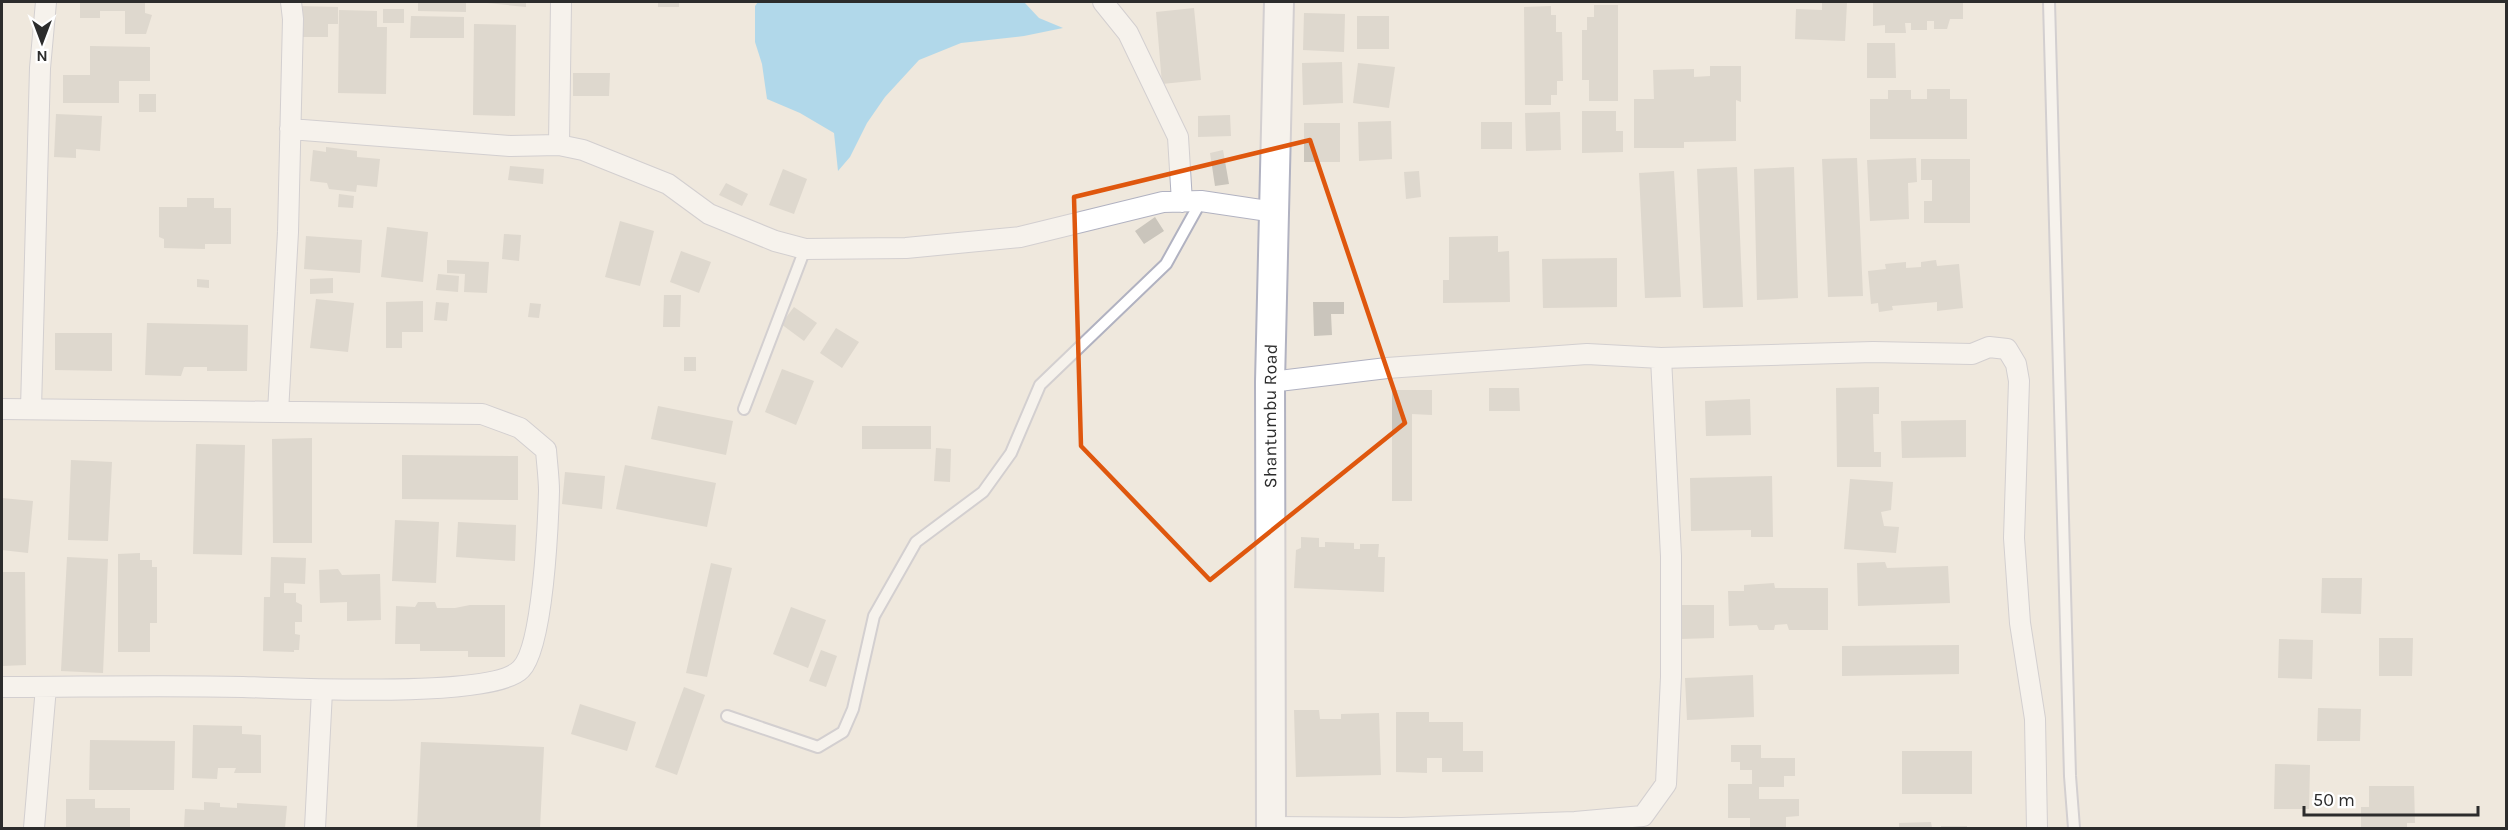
<svg xmlns="http://www.w3.org/2000/svg" width="2508" height="830" viewBox="0 0 2508 830" font-family="Karla,sans-serif">
	<style>
		.water { fill: #67c6fa }
		.building { fill: #cac5bc }
		.lines { fill: none; stroke-linecap: round; stroke-linejoin: round }
		.lane-casing { stroke: #b1b2c1; stroke-width: 14 }
		.street-casing { stroke: #b1b2c1; stroke-width: 22 }
		.secondary-casing { stroke: #b1b2c1; stroke-width: 32 }
		.lane { stroke: #fff; stroke-width: 10 }
		.street { stroke: #fff; stroke-width: 20 }
		.secondary { stroke: #fff; stroke-width: 28 }
		.marked { fill: none; stroke: #df570e; stroke-width: 4.5; stroke-linejoin: round }
		.labels { text-anchor: middle; stroke-width: 6; stroke-linejoin: round; paint-order: stroke }
		.street-label { font-size: 18px; fill: #2c2c2c; stroke: #fff }
	</style>
	<rect width="100%" height="100%" fill="#efe8dd"/>
	<path class="water" d="M 758,2 L 1024,2 L 1039,18 L 1063,28 L 1024,36 L 961,43 L 919,60 L 885,97 L 867,123 L 850,157 L 838,171 L 834,133 L 800,113 L 767,99 L 762,64 L 755,42 L 755,6 Z"/>
	<path class="building" d="M 80,2 L 145,2 L 145,13 L 152,15 L 146,34 L 125,34 L 125,11 L 100,11 L 100,18 L 80,18 Z
		M 418,2 L 466,2 L 466,12 L 418,11 Z
		M 477,2 L 526,2 L 526,7 Z
		M 658,2 L 679,2 L 679,7 L 658,7 Z
		M 1822,2 L 1847,2 L 1845,41 L 1795,39 L 1796,9 L 1822,10 Z
		M 1873,2 L 1963,2 L 1963,19 L 1950,19 L 1947,29 L 1934,29 L 1934,21 L 1927,21 L 1927,30 L 1911,30 L 1911,23 L 1905,23 L 1906,33 L 1885,33 L 1885,25 L 1873,26 Z
		M 1594,5 L 1618,5 L 1618,101 L 1589,101 L 1589,80 L 1582,80 L 1582,30 L 1587,30 L 1587,17 L 1594,17 Z
		M 298,6 L 338,7 L 338,24 L 328,24 L 328,37 L 298,37 Z
		M 1551,6 L 1551,15 L 1556,15 L 1556,32 L 1562,32 L 1563,81 L 1557,81 L 1557,95 L 1551,95 L 1551,105 L 1525,105 L 1524,7 Z
		M 1194,8 L 1201,80 L 1162,84 L 1156,12 Z
		M 383,9 L 404,9 L 404,23 L 383,23 Z
		M 339,10 L 377,11 L 377,27 L 387,27 L 386,94 L 338,93 Z
		M 1304,13 L 1345,14 L 1344,52 L 1303,50 Z
		M 411,16 L 464,17 L 464,38 L 410,38 Z
		M 1357,16 L 1389,16 L 1389,49 L 1357,49 Z
		M 474,24 L 516,25 L 515,116 L 473,115 Z
		M 1867,43 L 1895,43 L 1896,78 L 1867,78 Z
		M 90,46 L 150,47 L 150,81 L 119,81 L 119,103 L 63,103 L 63,75 L 90,75 Z
		M 1342,62 L 1343,103 L 1303,105 L 1302,63 Z
		M 1358,63 L 1395,67 L 1389,108 L 1353,103 Z
		M 1710,66 L 1741,66 L 1741,102 L 1736,100 L 1736,141 L 1684,142 L 1684,148 L 1634,148 L 1634,99 L 1654,99 L 1653,70 L 1694,69 L 1694,77 L 1710,76 Z
		M 573,73 L 610,73 L 609,96 L 573,96 Z
		M 1927,89 L 1950,89 L 1950,99 L 1967,99 L 1967,139 L 1870,139 L 1870,99 L 1888,99 L 1888,90 L 1911,90 L 1911,99 L 1927,99 Z
		M 139,94 L 156,94 L 156,112 L 139,112 Z
		M 1582,111 L 1616,111 L 1616,131 L 1623,131 L 1623,152 L 1582,153 Z
		M 1560,112 L 1561,150 L 1526,151 L 1525,113 Z
		M 56,114 L 102,116 L 100,151 L 76,149 L 76,158 L 54,157 Z
		M 1230,115 L 1231,136 L 1198,137 L 1198,116 Z
		M 1391,121 L 1392,159 L 1359,161 L 1358,122 Z
		M 1481,122 L 1512,122 L 1512,149 L 1481,149 Z
		M 1304,123 L 1340,123 L 1340,162 L 1304,162 Z
		M 326,147 L 357,151 L 357,157 L 380,159 L 377,187 L 357,185 L 356,192 L 329,189 L 327,183 L 310,181 L 313,150 L 326,152 Z
		M 1223,150 L 1229,184 L 1215,186 L 1210,153 Z
		M 1857,158 L 1863,296 L 1828,297 L 1822,159 Z
		M 1916,158 L 1917,182 L 1908,183 L 1909,219 L 1870,221 L 1867,160 Z
		M 1921,159 L 1970,159 L 1970,223 L 1924,223 L 1924,201 L 1932,201 L 1932,180 L 1921,180 Z
		M 510,166 L 544,169 L 543,184 L 508,180 Z
		M 1737,167 L 1743,307 L 1703,308 L 1697,169 Z
		M 1794,167 L 1798,298 L 1757,300 L 1754,169 Z
		M 783,169 L 807,179 L 794,214 L 769,205 Z
		M 1419,171 L 1421,197 L 1406,199 L 1404,172 Z
		M 1674,171 L 1681,297 L 1645,298 L 1639,173 Z
		M 726,183 L 748,194 L 742,206 L 719,195 Z
		M 339,194 L 354,196 L 353,208 L 338,207 Z
		M 187,198 L 214,198 L 214,208 L 231,208 L 231,244 L 205,244 L 205,249 L 164,248 L 164,239 L 159,237 L 159,207 L 187,207 Z
		M 1155,217 L 1164,231 L 1144,244 L 1135,231 Z
		M 620,221 L 654,231 L 640,286 L 605,277 Z
		M 387,227 L 428,232 L 423,282 L 381,277 Z
		M 504,234 L 521,235 L 519,261 L 502,259 Z
		M 306,236 L 362,240 L 360,273 L 304,269 Z
		M 1498,236 L 1498,252 L 1509,251 L 1510,302 L 1443,303 L 1443,280 L 1449,280 L 1449,237 Z
		M 681,251 L 711,262 L 699,293 L 670,282 Z
		M 1617,258 L 1617,307 L 1543,308 L 1542,259 Z
		M 447,260 L 489,262 L 487,293 L 464,292 L 465,274 L 447,273 Z
		M 1936,260 L 1937,266 L 1959,264 L 1963,308 L 1937,311 L 1937,302 L 1892,306 L 1893,310 L 1879,312 L 1878,303 L 1871,304 L 1868,271 L 1886,269 L 1885,264 L 1906,262 L 1906,268 L 1921,267 L 1921,262 Z
		M 438,274 L 459,276 L 458,292 L 436,290 Z
		M 333,278 L 333,293 L 310,294 L 310,279 Z
		M 197,279 L 209,280 L 209,288 L 197,287 Z
		M 664,295 L 681,295 L 680,327 L 663,327 Z
		M 316,299 L 354,303 L 348,352 L 310,348 Z
		M 423,301 L 423,332 L 402,332 L 402,348 L 386,348 L 386,302 Z
		M 436,302 L 449,303 L 447,321 L 434,320 Z
		M 1313,302 L 1344,302 L 1344,314 L 1331,314 L 1332,335 L 1314,336 Z
		M 530,303 L 541,304 L 539,318 L 528,317 Z
		M 794,307 L 817,323 L 804,341 L 781,324 Z
		M 147,323 L 248,325 L 247,371 L 207,371 L 207,367 L 184,367 L 181,376 L 145,375 Z
		M 836,328 L 859,342 L 842,368 L 820,353 Z
		M 55,333 L 112,333 L 112,371 L 55,370 Z
		M 684,357 L 696,357 L 696,371 L 684,371 Z
		M 782,369 L 814,381 L 796,425 L 765,412 Z
		M 1879,387 L 1879,414 L 1873,414 L 1874,452 L 1881,452 L 1881,467 L 1837,467 L 1836,388 Z
		M 1489,388 L 1519,388 L 1520,411 L 1489,411 Z
		M 1392,390 L 1432,390 L 1432,415 L 1412,414 L 1412,501 L 1392,501 Z
		M 1750,399 L 1751,435 L 1706,436 L 1705,401 Z
		M 658,406 L 733,421 L 726,455 L 651,439 Z
		M 1966,420 L 1966,457 L 1902,458 L 1901,421 Z
		M 862,426 L 931,426 L 931,449 L 862,449 Z
		M 312,438 L 312,543 L 273,543 L 272,439 Z
		M 196,444 L 245,445 L 242,555 L 193,554 Z
		M 936,448 L 951,449 L 950,482 L 934,481 Z
		M 402,455 L 518,456 L 518,500 L 402,499 Z
		M 71,460 L 112,462 L 108,541 L 68,540 Z
		M 625,465 L 716,483 L 707,527 L 616,509 Z
		M 565,472 L 605,476 L 602,509 L 562,504 Z
		M 1772,476 L 1773,537 L 1751,537 L 1751,530 L 1691,531 L 1690,478 Z
		M 1850,479 L 1893,482 L 1891,510 L 1881,512 L 1884,526 L 1899,527 L 1896,553 L 1844,549 Z
		M 2,498 L 33,501 L 28,553 L 2,550 Z
		M 395,520 L 439,522 L 436,583 L 392,581 Z
		M 458,522 L 516,525 L 515,561 L 456,557 Z
		M 1301,537 L 1319,538 L 1319,547 L 1325,547 L 1325,542 L 1354,543 L 1354,549 L 1360,549 L 1360,544 L 1379,544 L 1378,557 L 1385,557 L 1384,592 L 1294,588 L 1296,550 L 1301,548 Z
		M 140,553 L 140,560 L 152,560 L 152,567 L 157,567 L 157,623 L 150,623 L 150,652 L 118,652 L 118,554 Z
		M 67,557 L 108,559 L 103,673 L 61,671 Z
		M 271,557 L 306,558 L 305,584 L 284,583 L 284,593 L 296,593 L 296,602 L 302,605 L 302,622 L 295,622 L 295,634 L 300,635 L 299,650 L 294,650 L 294,652 L 263,651 L 264,597 L 270,597 Z
		M 1885,562 L 1887,568 L 1948,566 L 1950,603 L 1858,606 L 1857,563 Z
		M 711,563 L 732,568 L 707,677 L 686,673 Z
		M 338,569 L 342,575 L 380,574 L 381,620 L 347,621 L 347,602 L 320,603 L 319,570 Z
		M 2,572 L 25,572 L 26,665 L 2,666 Z
		M 2322,578 L 2362,578 L 2361,614 L 2321,613 Z
		M 1774,583 L 1775,588 L 1828,588 L 1828,630 L 1789,630 L 1787,624 L 1775,625 L 1774,630 L 1759,630 L 1757,625 L 1729,626 L 1728,591 L 1744,591 L 1744,585 Z
		M 418,602 L 435,602 L 437,608 L 455,608 L 470,605 L 505,605 L 505,657 L 468,657 L 468,651 L 420,651 L 420,644 L 395,644 L 396,606 L 415,607 Z
		M 1680,605 L 1714,605 L 1714,638 L 1680,639 Z
		M 791,607 L 826,620 L 808,668 L 773,654 Z
		M 2379,638 L 2413,638 L 2412,676 L 2379,676 Z
		M 2279,639 L 2313,640 L 2312,679 L 2278,678 Z
		M 1959,645 L 1959,674 L 1842,676 L 1842,646 Z
		M 821,650 L 837,656 L 826,687 L 809,681 Z
		M 1753,675 L 1754,717 L 1687,720 L 1685,678 Z
		M 684,687 L 705,695 L 677,775 L 655,767 Z
		M 580,704 L 636,722 L 627,751 L 571,734 Z
		M 2318,708 L 2361,709 L 2360,741 L 2317,741 Z
		M 1294,710 L 1319,710 L 1320,719 L 1341,719 L 1341,714 L 1379,713 L 1381,775 L 1296,777 Z
		M 1396,712 L 1429,712 L 1429,722 L 1463,722 L 1463,751 L 1483,751 L 1483,772 L 1442,772 L 1442,758 L 1427,758 L 1427,773 L 1396,772 Z
		M 193,725 L 242,726 L 242,734 L 261,735 L 261,773 L 234,773 L 236,768 L 218,768 L 217,779 L 192,778 Z
		M 90,740 L 175,741 L 174,790 L 89,790 Z
		M 421,742 L 544,747 L 540,828 L 417,828 Z
		M 1731,745 L 1761,745 L 1761,758 L 1795,758 L 1795,776 L 1784,776 L 1784,787 L 1759,787 L 1759,799 L 1799,799 L 1799,816 L 1786,817 L 1786,827 L 1750,827 L 1750,818 L 1728,818 L 1728,784 L 1752,784 L 1752,770 L 1740,770 L 1740,762 L 1731,762 Z
		M 1902,751 L 1972,751 L 1972,794 L 1902,794 Z
		M 2275,764 L 2310,765 L 2309,809 L 2274,809 Z
		M 2369,786 L 2414,786 L 2415,823 L 2407,823 L 2407,828 L 2361,828 L 2361,807 L 2369,807 Z
		M 66,799 L 95,799 L 95,808 L 130,808 L 130,828 L 66,828 Z
		M 204,802 L 220,803 L 220,807 L 237,808 L 237,803 L 287,806 L 285,828 L 184,828 L 185,809 L 204,810 Z
		M 1931,822 L 1932,828 L 1899,828 L 1899,823 Z
		M 1941,826 L 1967,826 L 1967,828 L 1941,828 Z"/>
	<g class="lines">
		<g class="lane-casing">
			<path id="lane" d="M 2049,2 L 2070,776 L 2074,828
				M 744,409 L 805,249
				M 727,716 L 818,747 L 843,732 L 853,709 L 874,616 L 916,542 L 983,492 L 1011,453 L 1040,385 L 1166,264 L 1201,201"/>
		</g>
		<g class="street-casing">
			<path id="street" d="M 1103,2 L 1128,33 L 1178,137 L 1182,202
				M 290,129 L 510,146 L 559,145 L 583,150 L 668,184 L 709,214 L 775,241 L 805,249 L 906,248 L 1020,237 L 1163,202 L 1201,201 L 1275,212
				M 559,145 L 561,2
				M 1270,382 L 1387,368 L 1587,354 L 1661,358 L 1873,352 L 1972,354 L 1989,347 L 2007,349 L 2016,364 L 2019,381 L 2014,538 L 2020,623 L 2035,719 L 2037,828
				M 2,409 L 482,414 L 520,428 L 546,450 C 547,464 549,478 549,491 C 548,526 543,647 521,669 C 494,699 289,688 243,687 C 162,685 82,687 2,687
				M 31,409 L 40,68 L 46,2
				M 278,412 L 288,232 L 293,19 L 291,2
				M 1271,827 L 1402,828
				M 34,828 L 46,687
				M 315,828 L 322,691
				M 1402,828 L 1575,822 L 1643,816 L 1666,784 L 1671,677 L 1671,556 L 1661,358"/>
		</g>
		<g class="secondary-casing">
			<g id="secondary">
				<path id="s1" d="M 1271,828 L 1270,382 L 1279,2"/>
			</g>
		</g>
		<use href="#lane" class="lane"/>
		<use href="#street" class="street"/>
		<use href="#secondary" class="secondary"/>
	</g>
	<path d="M0 0H2508V830H0ZM 1310,140 L 1405,423 L 1210,580 L 1081,446 L 1074,197 Z" fill="#efe8dd" fill-opacity=".55" fill-rule="evenodd"/>
	<path class="marked" d="M 1310,140 L 1405,423 L 1210,580 L 1081,446 L 1074,197 Z"/>
	<g class="labels">
		<g class="street-label">
			<text dy="6" stroke="none"><textPath href="#s1" startOffset="412">Shantumbu Road</textPath></text>
		</g>
	</g>
	<rect width="2508" height="830" fill="none" stroke="#2c2c2c" stroke-width="6"/>
	<g transform="translate(42 42) rotate(180)" stroke="#ffffff" stroke-width="4.5" paint-order="stroke">
	<path d="M0-4.5L10 22L0 15L-10 22Z" fill="#2c2c2c"/>
	<text y="-9" font-size="16" font-weight="bold" text-anchor="middle" fill="#2c2c2c">N</text>
	</g>
	<path d="M2304 806v9h174v-9" fill="none" stroke="#2c2c2c" stroke-width="3"/>
	<text x="2313" y="806" font-size="18" fill="#2c2c2c" stroke="#ffffff" stroke-width="4.5" paint-order="stroke">50 m</text>
</svg>
